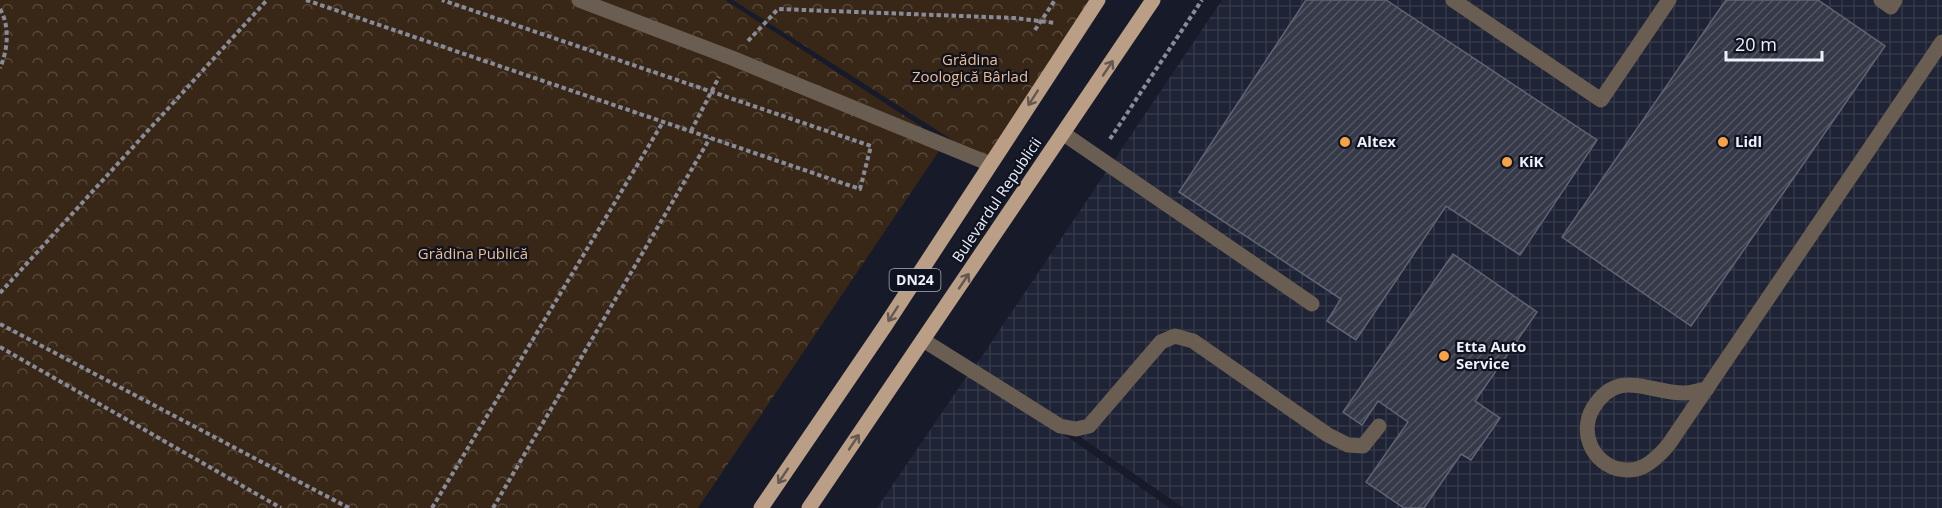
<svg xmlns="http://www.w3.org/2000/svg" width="1942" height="508" viewBox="0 0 1942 508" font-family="'Open Sans',sans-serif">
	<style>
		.industrial { fill: url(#industrial-grid) }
		.forest { fill: url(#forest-crowns) }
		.building { fill: url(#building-hatch); stroke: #606576; stroke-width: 1.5 }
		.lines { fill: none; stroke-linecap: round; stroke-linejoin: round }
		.path { stroke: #898c98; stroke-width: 4; stroke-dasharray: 4.5 3; stroke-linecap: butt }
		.service { stroke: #6a5d51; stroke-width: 15 }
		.primary { stroke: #ba9f86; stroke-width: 15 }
		.oneway { stroke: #645852 }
		.poi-dot { fill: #f6a247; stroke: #0f121f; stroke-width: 2 }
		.labels { text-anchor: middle; stroke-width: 4.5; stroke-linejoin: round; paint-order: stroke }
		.shield { fill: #0f121f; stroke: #abaeb9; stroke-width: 1.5 }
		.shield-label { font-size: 14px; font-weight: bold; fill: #eef1fb }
		.park-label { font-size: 15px; fill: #f0bd8d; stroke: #0f121f }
		.poi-label { font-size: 15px; font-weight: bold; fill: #eef1fb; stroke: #0f121f; text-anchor: start }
		.street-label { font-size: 15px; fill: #eef1fb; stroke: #0f121f }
	</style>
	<defs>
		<pattern id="industrial-grid" width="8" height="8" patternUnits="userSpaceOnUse" patternTransform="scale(1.5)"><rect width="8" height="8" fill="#1e2336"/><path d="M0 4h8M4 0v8" fill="none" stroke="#34394a"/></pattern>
		<pattern id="forest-crowns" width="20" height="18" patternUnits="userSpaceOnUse" patternTransform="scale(1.5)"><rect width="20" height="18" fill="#382716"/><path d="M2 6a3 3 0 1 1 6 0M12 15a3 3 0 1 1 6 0" fill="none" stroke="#554739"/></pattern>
		<pattern id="building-hatch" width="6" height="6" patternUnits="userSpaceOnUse" patternTransform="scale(1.5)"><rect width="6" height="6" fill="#353948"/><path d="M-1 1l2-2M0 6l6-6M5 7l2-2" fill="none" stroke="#535663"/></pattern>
	</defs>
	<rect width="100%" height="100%" fill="#171b29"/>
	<path class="industrial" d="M 1222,0 L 1942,0 L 1942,508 L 1184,508 L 976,365 Z
		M 971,370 L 1170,508 L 877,508 Z"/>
	<path class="forest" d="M 0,0 L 725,0 L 945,142 L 698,508 L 0,508 Z
		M 733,0 L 1097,0 L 990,164 Z"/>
	<path class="building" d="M 1306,0 L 1386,0 L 1597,140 L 1520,255 L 1446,206 L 1356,340 L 1327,321 L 1341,299 L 1179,192 Z
		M 1726,0 L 1818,0 L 1885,46 L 1691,326 L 1562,237 Z
		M 1453,254 L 1537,312 L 1475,401 L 1500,418 L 1471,460 L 1461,454 L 1424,508 L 1404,508 L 1366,482 L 1408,422 L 1378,401 L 1362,425 L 1343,412 Z"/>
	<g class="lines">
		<path class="path" d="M 306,0 L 860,189 L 871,146 L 442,0
			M 0,9 C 10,26 8,50 0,68
			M 1035,30 L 1055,0
			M 748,41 L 778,9 L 1014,18 L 1056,23
			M 691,131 L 719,77
			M 1110,139 L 1202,0
			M 0,293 L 267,0
			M 0,324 L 349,508
			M 0,347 L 281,508
			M 432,508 L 663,122
			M 493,508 L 710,138"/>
		<path class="service" d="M 579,0 L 732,58 L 990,164
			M 1453,0 L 1601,100 L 1669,0
			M 1881,0 L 1891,7 L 1895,0
			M 1064,134 L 1312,304
			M 923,340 L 1060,426 L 1076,429 L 1089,426 L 1161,342 L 1175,336 L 1193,341 L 1328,435 L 1348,445 L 1363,446 L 1379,426
			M 1707,389 C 1699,390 1691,393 1684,393 C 1648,393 1618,367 1593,408 C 1577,435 1596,470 1628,470 C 1644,471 1660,455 1669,444 L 1942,42"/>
		<path class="primary" d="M 761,508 L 885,326 L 1098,0
			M 809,508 L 1153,0"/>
	</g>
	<defs><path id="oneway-shaft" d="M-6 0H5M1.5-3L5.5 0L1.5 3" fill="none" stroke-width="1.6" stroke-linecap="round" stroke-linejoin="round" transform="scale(1.5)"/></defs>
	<g class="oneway">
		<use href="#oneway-shaft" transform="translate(1108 68) rotate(-56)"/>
		<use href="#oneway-shaft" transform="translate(1033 98) rotate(123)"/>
		<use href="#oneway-shaft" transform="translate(964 281) rotate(-56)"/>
		<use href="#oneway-shaft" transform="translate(893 314) rotate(123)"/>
		<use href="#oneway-shaft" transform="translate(854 442) rotate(-56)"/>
		<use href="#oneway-shaft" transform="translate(783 476) rotate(124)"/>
	</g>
	<g class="poi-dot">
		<circle cx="1345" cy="142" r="6"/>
		<circle cx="1723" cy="142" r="6"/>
		<circle cx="1507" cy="162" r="6"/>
		<circle cx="1444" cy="356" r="6"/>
	</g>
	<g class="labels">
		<rect class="shield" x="889.5" y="269" width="51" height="22" rx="4.5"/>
		<g class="shield-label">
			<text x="915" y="285">DN24</text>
		</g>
		<g class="park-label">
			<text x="970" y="65">Grădina<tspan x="970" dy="17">Zoologică Bârlad</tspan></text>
			<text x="473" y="259">Grădina Publică</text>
		</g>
		<g class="poi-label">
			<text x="1357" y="147">Altex</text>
			<text x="1735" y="147">Lidl</text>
			<text x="1519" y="167">KiK</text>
			<text x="1456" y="352">Etta Auto<tspan x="1456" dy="17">Service</tspan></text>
		</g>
		<g class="street-label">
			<text transform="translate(997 200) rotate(-56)" y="5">Bulevardul Republicii</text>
		</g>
	</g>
	<path d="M1726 51v9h96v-9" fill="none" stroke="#eef1fb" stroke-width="3"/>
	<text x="1735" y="51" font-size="18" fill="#eef1fb" stroke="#0f121f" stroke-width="4.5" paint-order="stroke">20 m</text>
</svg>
